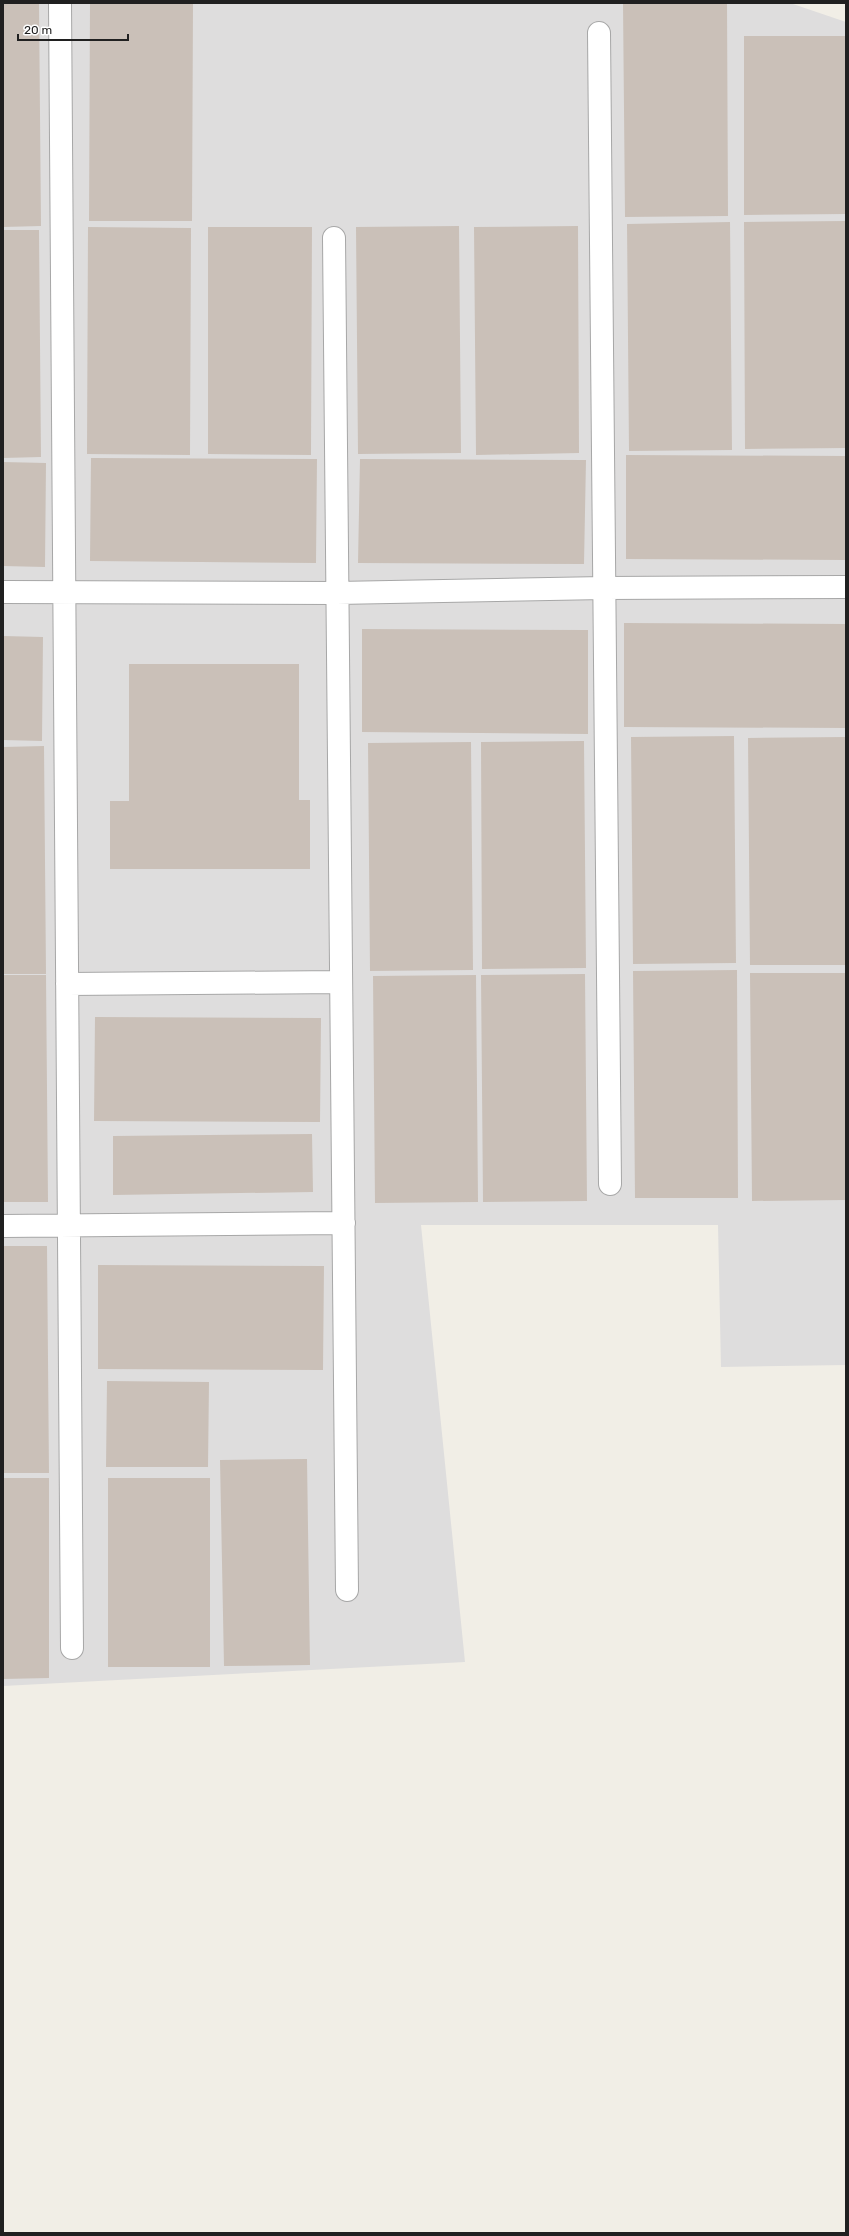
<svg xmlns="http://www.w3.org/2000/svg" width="849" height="2236" viewBox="0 0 849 2236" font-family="Rubik,sans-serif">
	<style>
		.residential { fill: #dedddd }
		.building { fill: #cac0b8 }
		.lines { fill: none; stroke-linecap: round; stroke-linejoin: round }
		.street-casing { stroke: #a7a7a7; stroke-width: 24 }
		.street { stroke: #fff; stroke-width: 22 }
	</style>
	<rect width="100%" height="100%" fill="#f1eee6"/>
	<path class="residential" d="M 3,3 L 790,3 L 846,22 L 846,1365 L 721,1367 L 718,1225 L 421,1225 L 465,1662 L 3,1686 Z"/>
	<path class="building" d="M 3,3 L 39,3 L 41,226 L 3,227 Z
		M 90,3 L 193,3 L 192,221 L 89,221 Z
		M 623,3 L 727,3 L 728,216 L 625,217 Z
		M 744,36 L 846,36 L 846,214 L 744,215 Z
		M 846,221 L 846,448 L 745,449 L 744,222 Z
		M 730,222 L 732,450 L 629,451 L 627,224 Z
		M 459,226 L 461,453 L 358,454 L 356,227 Z
		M 578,226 L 579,453 L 476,455 L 474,227 Z
		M 88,227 L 191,228 L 190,455 L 87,454 Z
		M 208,227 L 312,227 L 311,455 L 208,454 Z
		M 3,230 L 39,230 L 41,457 L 3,458 Z
		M 626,455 L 846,456 L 846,560 L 626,559 Z
		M 91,458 L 317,459 L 316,563 L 90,561 Z
		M 360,459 L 586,460 L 584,564 L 358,563 Z
		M 3,462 L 46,463 L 45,567 L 3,566 Z
		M 624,623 L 846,624 L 846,728 L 624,727 Z
		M 362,629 L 588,630 L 588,734 L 362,732 Z
		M 3,636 L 43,637 L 42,741 L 3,740 Z
		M 129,664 L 299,664 L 299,800 L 310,800 L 310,869 L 110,869 L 110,801 L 129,801 Z
		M 734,736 L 736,963 L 633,964 L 631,737 Z
		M 846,737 L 846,965 L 750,965 L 748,738 Z
		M 584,741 L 586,968 L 482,969 L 481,742 Z
		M 471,742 L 473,970 L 370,971 L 368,743 Z
		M 44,746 L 46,974 L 3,974 L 3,747 Z
		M 737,970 L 738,1198 L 635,1198 L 633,971 Z
		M 750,973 L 846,973 L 846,1200 L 752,1201 Z
		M 585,974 L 587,1201 L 483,1202 L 481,975 Z
		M 3,975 L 46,975 L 48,1202 L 3,1202 Z
		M 476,975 L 478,1202 L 375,1203 L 373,976 Z
		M 95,1017 L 321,1018 L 320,1122 L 94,1121 Z
		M 312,1134 L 313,1192 L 113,1195 L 113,1136 Z
		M 3,1246 L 47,1246 L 49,1473 L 3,1473 Z
		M 98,1265 L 324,1266 L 323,1370 L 98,1369 Z
		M 107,1381 L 209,1382 L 208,1467 L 106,1467 Z
		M 307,1459 L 310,1665 L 224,1666 L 220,1460 Z
		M 3,1478 L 49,1478 L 49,1678 L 3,1679 Z
		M 108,1478 L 210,1478 L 210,1667 L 108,1667 Z"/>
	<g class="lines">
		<g class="street-casing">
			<path id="street" d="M 60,3 L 72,1648
				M 599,33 L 610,1184
				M 334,238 L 347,1590
				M 3,592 L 337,593 L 604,588 L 846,587
				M 67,984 L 341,982
				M 3,1226 L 344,1223"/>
		</g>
		<use href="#street" class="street"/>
	</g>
	<rect width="849" height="2236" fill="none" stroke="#202020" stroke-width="8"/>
	<path d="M18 34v6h110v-6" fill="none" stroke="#202020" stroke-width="2"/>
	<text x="24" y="34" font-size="12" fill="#202020" stroke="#ffffff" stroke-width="3" paint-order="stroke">20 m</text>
</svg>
